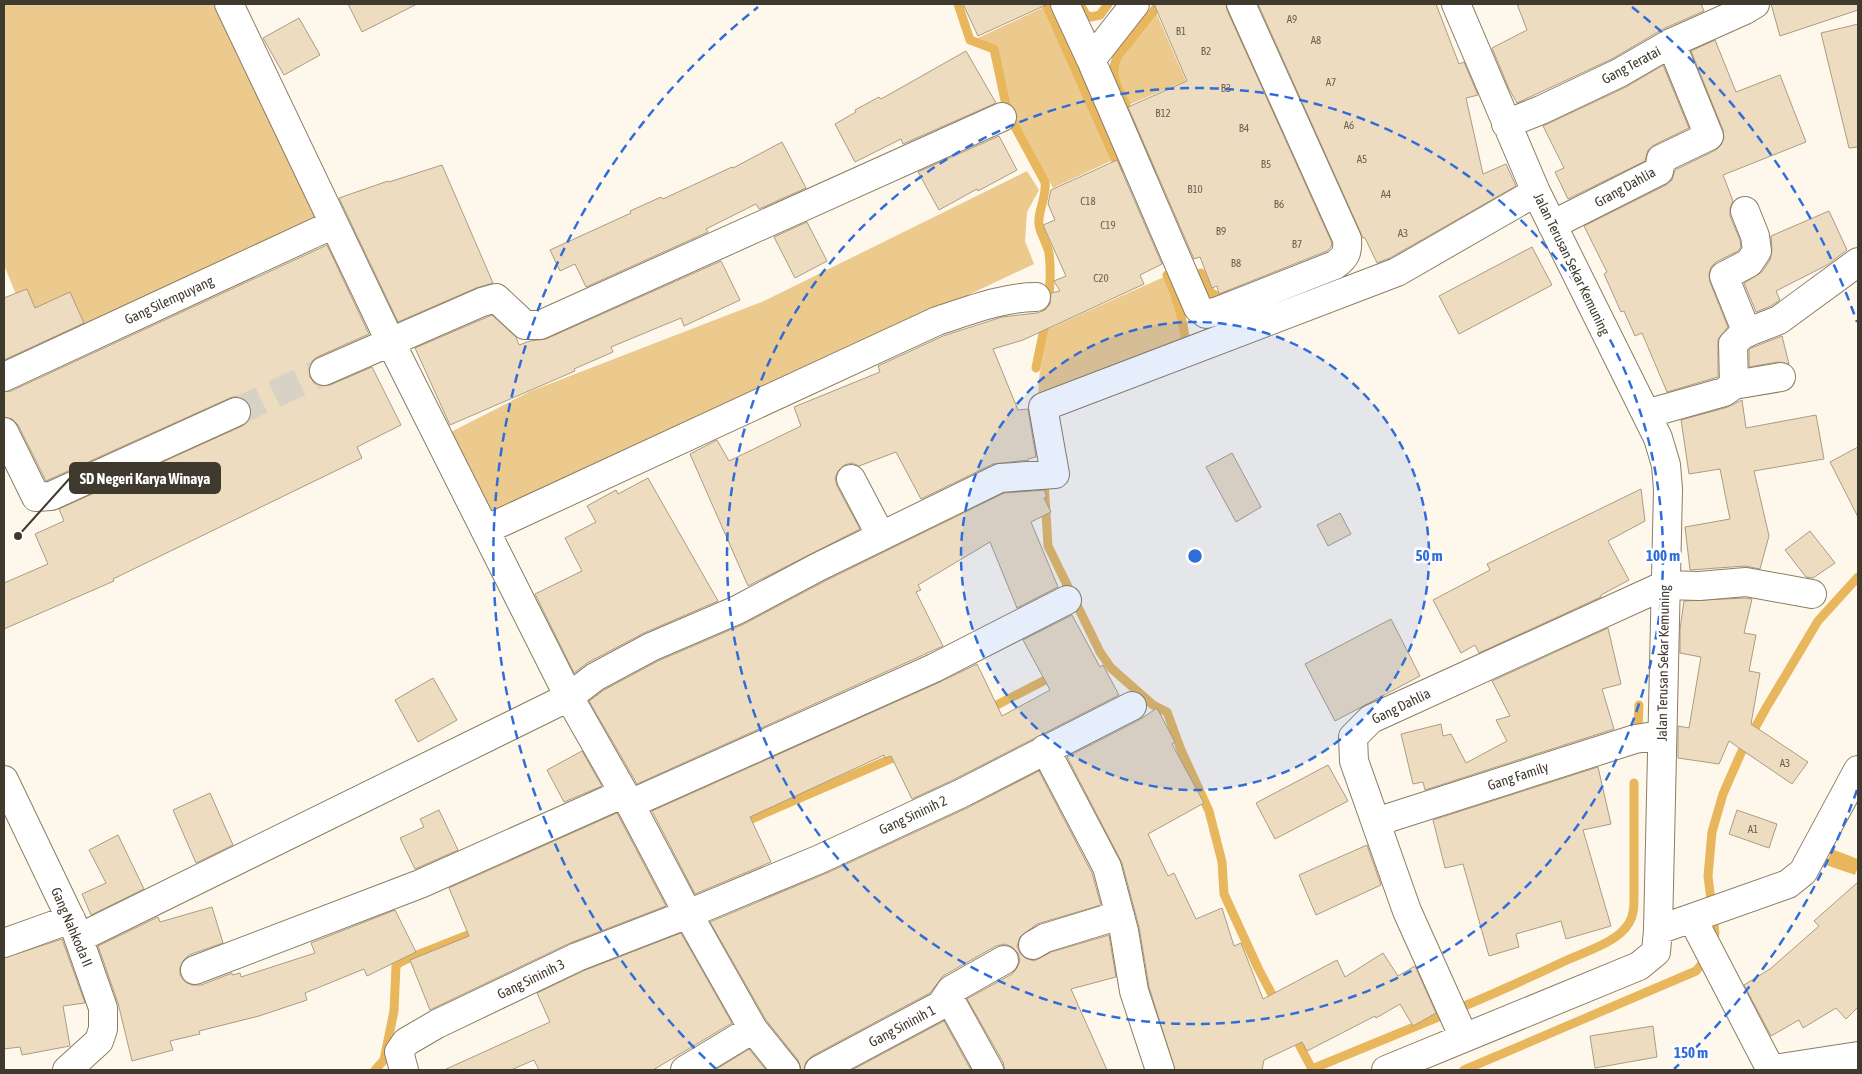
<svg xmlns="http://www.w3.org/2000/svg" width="1862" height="1074" viewBox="0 0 1862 1074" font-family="'Asap Condensed',sans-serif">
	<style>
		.green { fill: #ecc98c }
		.water { fill: #e8b75d }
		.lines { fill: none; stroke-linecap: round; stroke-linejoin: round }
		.stream { stroke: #e8b75d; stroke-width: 9 }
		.building { fill: #eddcc0; stroke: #ab9c81 }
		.minor-tunnel { stroke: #d8d2c6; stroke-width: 28; stroke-dasharray: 28 14; stroke-linecap: butt }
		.minor-casing { stroke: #8c7d63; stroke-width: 30 }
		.minor { stroke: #fff; stroke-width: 28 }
		.ring { fill: none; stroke: #2f6dda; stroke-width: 2.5; stroke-dasharray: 9 6 }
		.labels { text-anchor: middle; stroke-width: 5; stroke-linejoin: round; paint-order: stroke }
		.number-label { font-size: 11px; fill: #6b6252 }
		.street-label { font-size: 14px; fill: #40392e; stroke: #fff }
		.centre { fill: #2f6dda; stroke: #fff; stroke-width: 2.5 }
		.ring-label { font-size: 15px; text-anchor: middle; font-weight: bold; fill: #2f6dda; stroke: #fff; stroke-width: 5; stroke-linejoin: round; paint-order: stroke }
		.leader { fill: none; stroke: #40392e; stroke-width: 2 }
		.callout-dot { fill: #40392e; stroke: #fff; stroke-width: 2 }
		.callout { fill: #40392e; stroke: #40392e; stroke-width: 2 }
		.callout-label { font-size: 15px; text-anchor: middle; font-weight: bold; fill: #fff }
	</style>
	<rect width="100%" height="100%" fill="#fef8ec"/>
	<path class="green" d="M 4,4 L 213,4 L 320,220 L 137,302 L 36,344 L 4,265 Z
		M 1044,7 L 1113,160 L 1053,188 L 1011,114 L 996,45 L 976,39 Z
		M 1156,12 L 1186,81 L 1128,105 L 1116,78 L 1116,63 Z
		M 1027,171 L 1039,190 L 1027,212 L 1025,241 L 1034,264 L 492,520 L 449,433 L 531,391 L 764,301 Z
		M 1166,276 L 1182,325 L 1184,343 L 1038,400 L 1039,378 L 1048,329 Z"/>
	<path class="water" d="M 1832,849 L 1858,859 L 1858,867 L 1855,875 L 1826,865 Z"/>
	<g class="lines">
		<path class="stream" d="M 958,4 L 970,40 L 994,49 L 1008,114 L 1045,182 C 1047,197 1037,213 1039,224 C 1040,234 1047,243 1049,253 C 1054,290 1043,332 1036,368
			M 1080,4 L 1086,15 L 1091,17 L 1100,15 L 1108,4
			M 1225,4 L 1243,44
			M 1047,6 L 1120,170
			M 1267,96 L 1278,121
			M 1126,105 C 1118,87 1109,77 1117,57 L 1159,4
			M 1133,122 L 1155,169
			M 1201,273 C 1207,287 1211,301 1228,295
			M 1167,275 C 1177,297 1183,319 1186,343
			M 1044,480 L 1048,546 L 1100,652 L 1111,668 L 1153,705 L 1167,712 L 1181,750 L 1209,811 L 1222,862 L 1224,894 L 1258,968 L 1277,1004
			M 987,710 L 1055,675
			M 1638,730 L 1639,705
			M 742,823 L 902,754
			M 1712,944 L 1715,933 L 1708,876 L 1712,832 L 1723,794 L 1741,753 L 1766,708 L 1818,621 L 1858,577
			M 1462,1007 C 1498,992 1533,976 1567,960 C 1587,951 1618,942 1629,923 C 1634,915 1634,906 1634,897 L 1634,783
			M 1293,1033 L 1312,1069 L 1448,1013
			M 375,1070 L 384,1060 L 394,1011 L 396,966 L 399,963 L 407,959 L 478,931
			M 1464,1070 L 1696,971 L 1708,956"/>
	</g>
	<path class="building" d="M 348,4 L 417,4 L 362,32 Z
		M 963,4 L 1048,4 L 978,36 Z
		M 1154,4 L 1226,4 L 1227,10 L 1332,243 L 1331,247 L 1327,251 L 1219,294 L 1217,286 L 1212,288 L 1200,257 L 1194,259 L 1128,107 L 1187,81 Z
		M 1258,4 L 1436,4 L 1459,64 L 1464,62 L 1478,95 L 1466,98 L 1483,174 L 1506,164 L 1516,186 L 1390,258 L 1377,263 L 1365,238 L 1363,238 Z
		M 1517,4 L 1701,4 L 1704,11 L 1663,29 L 1612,59 L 1517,103 L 1509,89 L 1492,48 L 1527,30 Z
		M 1771,4 L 1858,4 L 1858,10 L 1780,36 Z
		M 299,18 L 320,55 L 284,75 L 263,38 Z
		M 1858,24 L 1858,147 L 1849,148 L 1821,33 Z
		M 1715,40 L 1736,92 L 1780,75 L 1806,142 L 1723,175 L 1733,201 L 1730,208 L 1730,216 L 1740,240 L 1741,247 L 1738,251 L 1716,262 L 1711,267 L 1709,274 L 1710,282 L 1728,327 L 1718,339 L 1718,377 L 1667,392 L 1642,333 L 1635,336 L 1624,311 L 1621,312 L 1604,274 L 1607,272 L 1584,226 L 1666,185 L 1672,180 L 1675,170 L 1716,150 L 1721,145 L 1724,138 L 1723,130 L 1691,51 Z
		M 966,51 L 996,103 L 903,144 L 901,139 L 855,162 L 835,124 L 856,112 L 855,110 L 879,97 L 881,99 Z
		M 1663,65 L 1689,128 L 1654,145 L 1648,150 L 1645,161 L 1568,199 L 1555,172 L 1564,168 L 1543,126 L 1626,87 Z
		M 999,136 L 1017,170 L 978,191 L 977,189 L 939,210 L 918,172 Z
		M 782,142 L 806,188 L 759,209 L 756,204 L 706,229 L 708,232 L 586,287 L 575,264 L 560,271 L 550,250 L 631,213 L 630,211 L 661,197 L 663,199 L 732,167 L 733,168 Z
		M 1117,160 L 1162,264 L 1140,275 L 1144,284 L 1023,340 L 993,349 L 1018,410 L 1028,409 L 1036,457 L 1028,459 L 1029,460 L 993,464 L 921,499 L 896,452 L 859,466 L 852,463 L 844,465 L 838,471 L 835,478 L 837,486 L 860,529 L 748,586 L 690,454 L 717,440 L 729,461 L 801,426 L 794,407 L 880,372 L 878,366 L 943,336 L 1002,317 L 1037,313 L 1045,310 L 1050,304 L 1051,293 L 1060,291 L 1054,281 L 1066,276 L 1043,225 L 1055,220 L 1048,204 L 1051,190 Z
		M 442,165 L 493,283 L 476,288 L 398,322 L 339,198 L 388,181 L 389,182 Z
		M 1829,211 L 1847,250 L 1827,265 L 1776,291 L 1780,300 L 1771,306 L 1756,312 L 1744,283 L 1762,272 L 1770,260 L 1772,249 L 1771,236 Z
		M 807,222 L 827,261 L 795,278 L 774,237 Z
		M 327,245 L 369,334 L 317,357 L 311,362 L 309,369 L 310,377 L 315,384 L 322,386 L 330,385 L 372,367 L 401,425 L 357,447 L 362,458 L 113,579 L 114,581 L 4,629 L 4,583 L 48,564 L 35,534 L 64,521 L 59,509 L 242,426 L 249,421 L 252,413 L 250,405 L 245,399 L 237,396 L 230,398 L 46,481 L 18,425 L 12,419 L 4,417 L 4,392 L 11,391 Z
		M 1532,247 L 1552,285 L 1459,334 L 1439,296 Z
		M 721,261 L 740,300 L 684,326 L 681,318 L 611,347 L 613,352 L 574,369 L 575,371 L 450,425 L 415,348 L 492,315 L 516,337 L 519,345 L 530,341 L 546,339 Z
		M 27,289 L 35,308 L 70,292 L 84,323 L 4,360 L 4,298 Z
		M 1782,336 L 1789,364 L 1778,362 L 1749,367 L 1749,350 L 1751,348 Z
		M 1742,400 L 1746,428 L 1816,415 L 1824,459 L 1754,471 L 1769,536 L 1760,569 L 1745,566 L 1690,570 L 1685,527 L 1730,519 L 1720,469 L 1689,474 L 1681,420 L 1728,407 Z
		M 1858,447 L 1858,517 L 1830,462 Z
		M 1232,453 L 1261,507 L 1236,522 L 1206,467 Z
		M 648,478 L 718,601 L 644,633 L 587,663 L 574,673 L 535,594 L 582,571 L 565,538 L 596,522 L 587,506 L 616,490 L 618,494 Z
		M 1641,489 L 1645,521 L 1608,541 L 1629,580 L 1601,595 L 1601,597 L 1479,653 L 1475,645 L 1461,653 L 1433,600 L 1490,570 L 1487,564 Z
		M 1044,490 L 1047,497 L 1044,498 L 1051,512 L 1031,522 L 1058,587 L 1017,608 L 990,542 L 918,585 L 921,590 L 916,592 L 943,646 L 637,784 L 589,701 L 604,690 L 658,661 L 744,624 L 825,581 L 1004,493 Z
		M 1340,513 L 1351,534 L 1328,546 L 1317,525 Z
		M 1810,531 L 1835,563 L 1813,578 L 1806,577 L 1785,550 Z
		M 1745,598 L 1752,599 L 1744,633 L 1756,635 L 1749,671 L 1760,673 L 1751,724 L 1808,762 L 1792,784 L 1729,741 L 1719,764 L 1678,758 L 1678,726 L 1689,728 L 1701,657 L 1680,653 L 1680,629 L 1684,601 Z
		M 1072,615 L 1100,667 L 1103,665 L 1119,695 L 953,780 L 912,799 L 891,756 L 885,758 L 884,755 L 841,775 L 750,817 L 771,862 L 695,894 L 652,811 L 940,682 L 977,664 L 1002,716 L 1050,690 L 1023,640 Z
		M 1391,619 L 1420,676 L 1335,721 L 1305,664 Z
		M 1608,628 L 1621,684 L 1602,689 L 1614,729 L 1425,790 L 1423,782 L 1413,784 L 1401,734 L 1441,724 L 1443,736 L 1451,734 L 1466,763 L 1507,741 L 1496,720 L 1510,716 L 1492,681 Z
		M 433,678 L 457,720 L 418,742 L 395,700 Z
		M 1157,708 L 1175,742 L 1172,744 L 1204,803 L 1148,834 L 1168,876 L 1174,873 L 1196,919 L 1222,908 L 1234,946 L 1241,943 L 1263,999 L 1337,960 L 1345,977 L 1383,953 L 1398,976 L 1415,966 L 1436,1013 L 1413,1026 L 1400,1004 L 1376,1018 L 1375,1016 L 1307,1051 L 1302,1042 L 1264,1060 L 1262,1070 L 1175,1070 L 1149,987 L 1139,927 L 1122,863 L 1067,757 L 1139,720 Z
		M 582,751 L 602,786 L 564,802 L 547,770 Z
		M 1328,765 L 1348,801 L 1275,839 L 1256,803 Z
		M 1598,767 L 1611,824 L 1583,830 L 1611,926 L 1566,939 L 1561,921 L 1516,934 L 1519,947 L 1489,956 L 1463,864 L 1445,868 L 1433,820 Z
		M 1039,771 L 1092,873 L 1101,905 L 1037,924 L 1020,937 L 1017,946 L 1020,953 L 1025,958 L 1034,961 L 1051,952 L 1109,935 L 1116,977 L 1071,989 L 1107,1070 L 1005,1070 L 1003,1062 L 967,999 L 1012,974 L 1017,968 L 1020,961 L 1018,953 L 1012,947 L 1005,944 L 996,946 L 943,976 L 930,993 L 812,1056 L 806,1062 L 804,1070 L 801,1070 L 798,1060 L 766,1020 L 710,922 L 827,873 L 967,808 Z
		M 210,793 L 233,845 L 196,863 L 173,810 Z
		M 439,810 L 458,850 L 415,869 L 400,838 L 424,827 L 420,819 Z
		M 1737,810 L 1777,824 L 1769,848 L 1729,834 Z
		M 617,813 L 666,906 L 570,943 L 430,1010 L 410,960 L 469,936 L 449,888 Z
		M 118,835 L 144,889 L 91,915 L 82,894 L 106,883 L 89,850 Z
		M 1367,845 L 1381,885 L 1316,915 L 1299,875 Z
		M 1858,882 L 1858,1007 L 1846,1019 L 1836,1008 L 1803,1028 L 1799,1020 L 1771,1036 L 1744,985 L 1770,969 L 1819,926 L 1814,921 Z
		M 212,907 L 223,943 L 189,955 L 183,961 L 180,967 L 180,975 L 185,982 L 192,985 L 201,985 L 232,973 L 232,975 L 240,973 L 241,977 L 315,953 L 311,943 L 395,910 L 416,952 L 367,976 L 364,969 L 305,993 L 307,1000 L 259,1016 L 199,1031 L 200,1034 L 170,1041 L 173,1050 L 132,1061 L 118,1003 L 98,946 L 158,917 L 160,922 Z
		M 681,933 L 732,1023 L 653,1070 L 539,1070 L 534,1060 L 511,1070 L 444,1070 L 550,1022 L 537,993 L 583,971 Z
		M 62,939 L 85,1003 L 63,1006 L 70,1046 L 22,1055 L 20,1047 L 4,1049 L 4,958 Z
		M 944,1021 L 971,1070 L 852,1070 Z
		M 1653,1026 L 1657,1057 L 1595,1068 L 1590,1036 Z
		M 749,1049 L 766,1070 L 715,1070 Z"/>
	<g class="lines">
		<path class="minor-tunnel" d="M 236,412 L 324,371"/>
		<g class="minor-casing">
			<path id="minor" d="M 229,4 L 390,341 L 569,697 L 630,804 L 688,914 L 753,1029 L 786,1070
				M 1065,4 L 1091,60 L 1198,308 L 1206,314 L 1218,311 L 1335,265 C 1346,257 1348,252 1347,239 L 1241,4
				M 1091,60 L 1135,4
				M 1506,124 L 1541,110 L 1619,73 L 1671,43 L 1745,10 L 1755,4
				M 1745,211 L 1755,236 L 1757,251 L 1749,263 L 1724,276 L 1747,333
				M 1552,225 L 1659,171 L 1661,159 L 1709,136 L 1671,43
				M 324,371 L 482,302 L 496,298 L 525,325 L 540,325 L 1002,117
				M 4,377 L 334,224
				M 1734,385 L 1781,377
				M 1646,414 L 1724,392 L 1734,385 L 1733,344 L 1743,334 L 1779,320 L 1858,262
				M 4,432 L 36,497 L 51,496 L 236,412
				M 851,479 L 881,536
				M 485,530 L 937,321 C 968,311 1003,297 1036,297
				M 1045,749 L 1107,867 L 1124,931 L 1134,991 L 1160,1070
				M 4,780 L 75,928 L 103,1008 L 103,1029 L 99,1041 L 67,1070
				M 630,804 L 934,668 L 1067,600
				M 1376,822 L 1635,739 L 1661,735
				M 1692,918 L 1771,1070
				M 1658,930 L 1788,884 L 1803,872 L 1858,770
				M 79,938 L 569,697 L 595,677 L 651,647 L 737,610 L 818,567 L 1000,478 L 1055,474 L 1043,407 L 1397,272 L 1536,192
				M 4,943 L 71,919
				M 1033,945 L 1045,938 L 1120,915
				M 195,970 L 420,884 L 624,793
				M 948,996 L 989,1070
				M 1464,1038 L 1407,911 L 1354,761 L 1353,737 L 1371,719 L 1665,585 L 1699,586 L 1746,582 L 1812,594
				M 404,1070 L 399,1052 L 406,1042 L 437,1024 L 577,957 L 688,914 L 820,859 L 960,794 L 1132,706
				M 685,1070 L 753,1029
				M 819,1070 L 941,1005 L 951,990 L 1004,960
				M 1386,1070 L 1639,966 L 1656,952 L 1658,930 L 1668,489 L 1666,465 L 1658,438 L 1536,192 L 1456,4
				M 1768,1070 L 1858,1056"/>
		</g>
		<use href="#minor" class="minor"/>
	</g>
	<circle cx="1195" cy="556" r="234" fill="#2f6dda" fill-opacity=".12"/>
	<g class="ring">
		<circle cx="1195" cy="556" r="234"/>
		<circle cx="1195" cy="556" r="468"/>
		<path d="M1857 790A702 702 0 0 1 1674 1069M716 1069A702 702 0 0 1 758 7M1632 7A702 702 0 0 1 1857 322"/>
	</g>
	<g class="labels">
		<g class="number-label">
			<text x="1292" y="23">A9</text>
			<text x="1181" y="35">B1</text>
			<text x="1316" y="44">A8</text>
			<text x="1206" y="55">B2</text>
			<text x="1331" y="86">A7</text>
			<text x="1226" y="92">B3</text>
			<text x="1163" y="117">B12</text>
			<text x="1349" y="129">A6</text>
			<text x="1244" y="132">B4</text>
			<text x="1362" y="163">A5</text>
			<text x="1266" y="168">B5</text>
			<text x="1195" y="193">B10</text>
			<text x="1386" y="198">A4</text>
			<text x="1088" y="205">C18</text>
			<text x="1279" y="208">B6</text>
			<text x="1108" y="229">C19</text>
			<text x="1221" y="235">B9</text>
			<text x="1403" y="237">A3</text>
			<text x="1297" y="248">B7</text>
			<text x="1236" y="267">B8</text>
			<text x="1101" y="282">C20</text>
			<text x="1785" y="767">A3</text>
			<text x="1753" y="833">A1</text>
		</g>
		<g class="street-label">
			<text transform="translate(1631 65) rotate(-28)" y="5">Gang Teratai</text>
			<text transform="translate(1625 187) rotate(-29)" y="5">Grang Dahlia</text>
			<text transform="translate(1572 264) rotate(64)" y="5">Jalan Terusan Sekar Kemuning</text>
			<text transform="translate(169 300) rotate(-25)" y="5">Gang Silempuyang</text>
			<text transform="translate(1663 663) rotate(-89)" y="5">Jalan Terusan Sekar Kemuning</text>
			<text transform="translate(1401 706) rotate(-26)" y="5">Gang Dahlia</text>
			<text transform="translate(1518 776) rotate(-18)" y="5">Gang Family</text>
			<text transform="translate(913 815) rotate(-25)" y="5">Gang Sininih 2</text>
			<text transform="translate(72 927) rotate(67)" y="5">Gang Nahkoda II</text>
			<text transform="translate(531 979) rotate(-26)" y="5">Gang Sininih 3</text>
			<text transform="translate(902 1026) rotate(-28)" y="5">Gang Sininih 1</text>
		</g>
	</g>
	<circle cx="1195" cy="556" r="8" class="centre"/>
	<g class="ring-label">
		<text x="1429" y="561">50 m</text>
		<text x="1663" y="561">100 m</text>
		<text x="1691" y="1058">150 m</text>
	</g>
	<path class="leader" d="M18 536L70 478"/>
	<circle class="callout-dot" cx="18" cy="536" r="5"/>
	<rect class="callout" x="70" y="463" width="150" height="30" rx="5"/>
	<g class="callout-label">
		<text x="145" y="484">SD Negeri Karya Winaya</text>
	</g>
	<rect width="1862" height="1074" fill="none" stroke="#40392e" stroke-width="10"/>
</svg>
